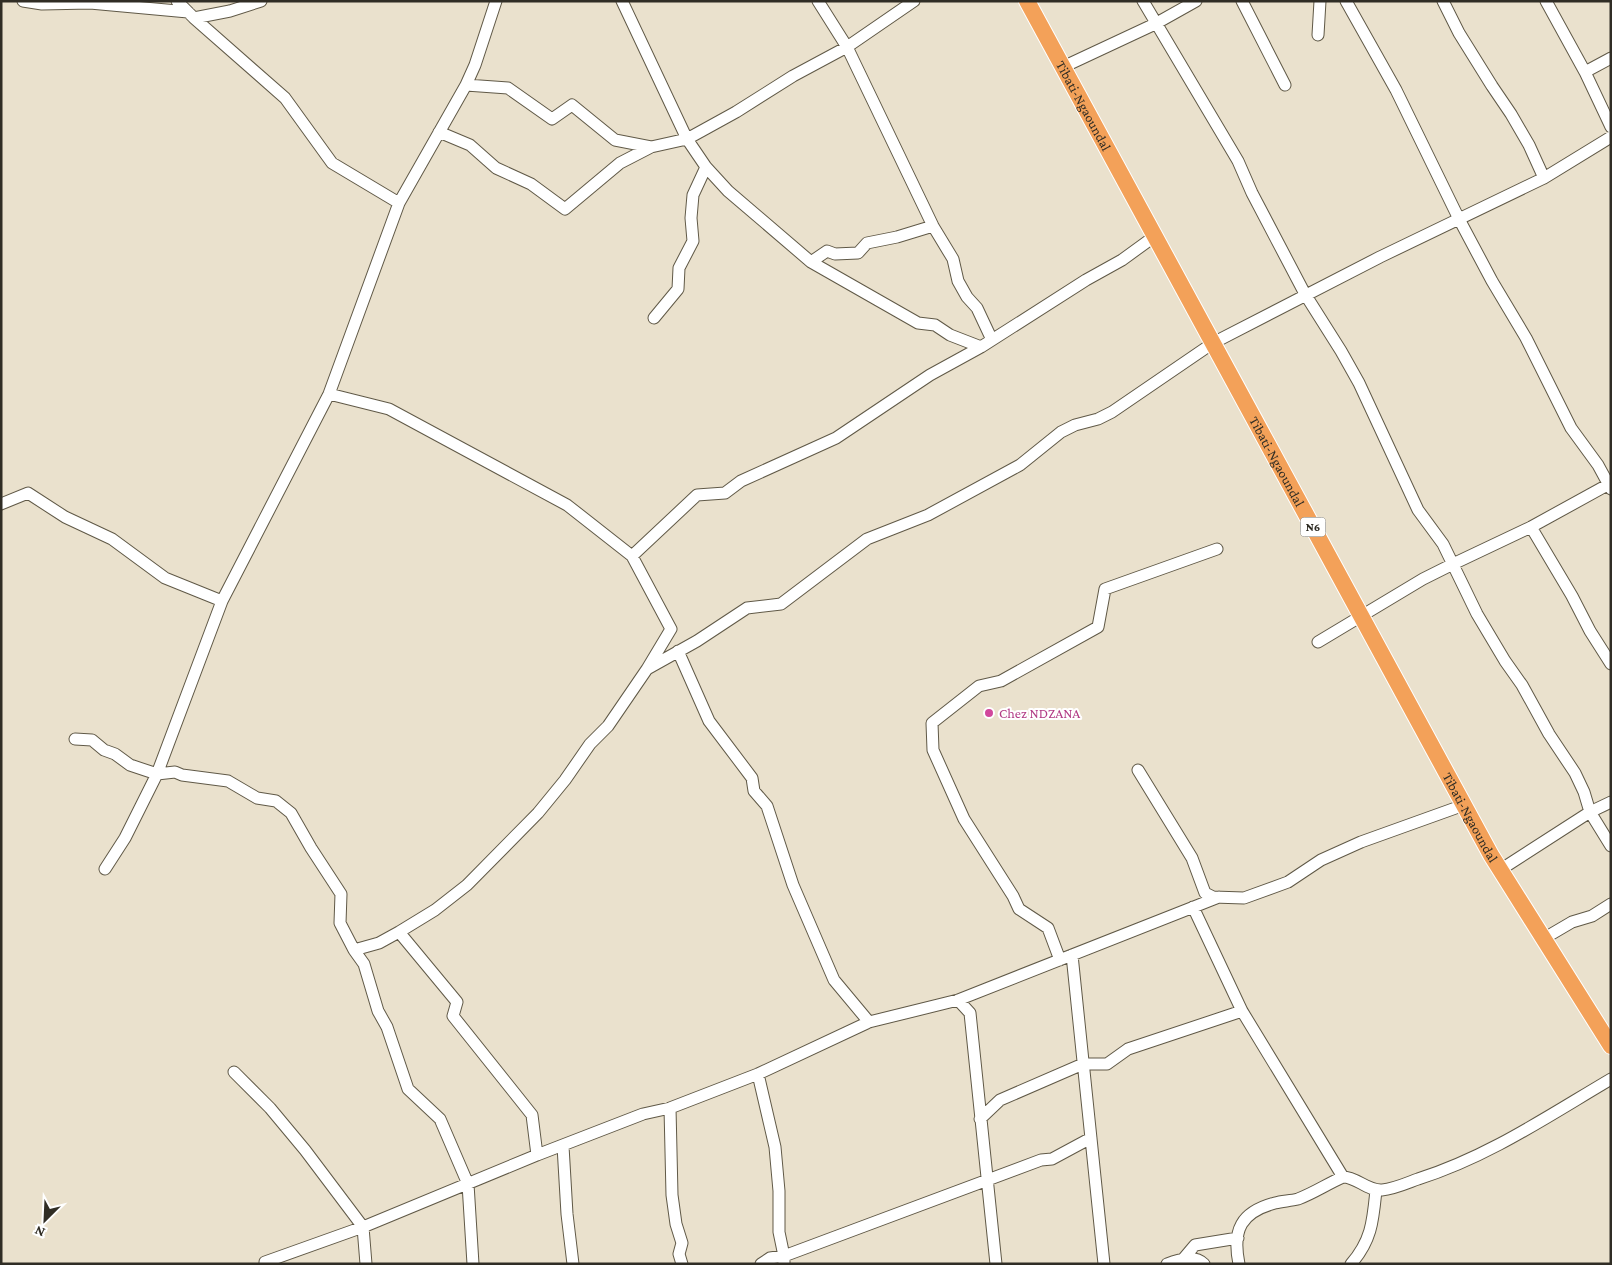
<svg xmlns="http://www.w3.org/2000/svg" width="1612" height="1265" viewBox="0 0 1612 1265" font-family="'Crimson Pro',serif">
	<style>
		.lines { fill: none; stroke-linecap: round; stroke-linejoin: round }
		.minor-casing { stroke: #605947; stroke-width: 13 }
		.highway-casing { stroke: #fff; stroke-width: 18 }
		.minor { stroke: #fff; stroke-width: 11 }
		.highway { stroke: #f3a159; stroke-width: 16 }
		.hotel-dot { fill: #d1479c; stroke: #fff; stroke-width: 2 }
		.labels { text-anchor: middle; stroke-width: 4; stroke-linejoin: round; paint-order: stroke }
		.shield { fill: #fff; stroke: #6e6c66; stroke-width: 1 }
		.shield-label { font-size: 12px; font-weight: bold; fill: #302d25 }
		.street-label { font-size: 14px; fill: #302d25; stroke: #fff }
		.hotel-label { font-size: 14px; fill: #b23c85; stroke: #fff; text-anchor: start }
	</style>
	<rect width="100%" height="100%" fill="#eae1cd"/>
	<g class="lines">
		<g class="minor-casing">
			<path id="minor" d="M 23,1 L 42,4 L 90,3 L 188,12
				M 177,1 L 194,18 L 285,98 L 332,163 L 399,203
				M 622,1 L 687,139 L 736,112 L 793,76 L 847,47 L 914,1
				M 818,1 L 847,47 L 933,226 L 953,259 L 958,281 L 967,297 L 977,308 L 992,340
				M 1143,1 L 1238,161 L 1252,193 L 1305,294 L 1341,351 L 1359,383 L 1418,510 L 1443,544 L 1477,614 L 1505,661 L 1522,685 L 1549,734 L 1575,773 L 1584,792 L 1590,812 L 1500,870
				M 1242,1 L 1285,85
				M 1346,1 L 1396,90 L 1459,219 L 1492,281 L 1526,338 L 1571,428 L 1598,465 L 1611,489
				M 1443,1 L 1459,33 L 1492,86 L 1511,114 L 1529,145 L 1544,178
				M 1546,1 L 1585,72 L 1611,127
				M 194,18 L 230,11 L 261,1
				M 1318,35 L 1320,1
				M 1063,67 L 1155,24 L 1196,1
				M 1585,72 L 1611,58
				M 466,85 L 508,88 L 552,119 L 572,105 L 615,140 L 651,147 L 687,139 L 706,167 L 728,191 L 811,262 L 918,323 L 935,325 L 950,335 L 981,347
				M 439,132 L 470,145 L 496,168 L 531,184 L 565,209 L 620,163 L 651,147
				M 811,262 L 827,251 L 835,254 L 858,253 L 867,243 L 897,237 L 933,226
				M 654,318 L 678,289 L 679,268 L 693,241 L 691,218 L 693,195 L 706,167
				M 329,394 L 389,409 L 567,505 L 632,556 L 671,629 L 647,669
				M 1,504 L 28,493 L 65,517 L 112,539 L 165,578 L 222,601
				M 1531,527 L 1572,596 L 1590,631 L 1611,664
				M 632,556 L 697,495 L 725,493 L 741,481 L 836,438 L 930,375 L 981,347 L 1086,280 L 1122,260 L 1155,236
				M 1318,642 L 1423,579 L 1453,564 L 1531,527 L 1611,483
				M 678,651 L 709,721 L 752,778 L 754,791 L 767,806 L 793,885 L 834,980 L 869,1022
				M 75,739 L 92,740 L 104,750 L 115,754 L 130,765 L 157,774 L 175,772 L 182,775 L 228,781 L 257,798 L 276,801 L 291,813 L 311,848 L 341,894 L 340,923 L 354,950 L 379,943 L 399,932 L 435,910 L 467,885 L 538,813 L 565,780 L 590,744 L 608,726 L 647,669 L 697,641 L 747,608 L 781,604 L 867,539 L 928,515 L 1020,465 L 1061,432 L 1075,425 L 1098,419 L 1112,412 L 1213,343 L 1380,257 L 1544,178 L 1611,137
				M 1138,770 L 1192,858 L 1205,893 L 1213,897 L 1244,898 L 1288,882 L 1321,860 L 1361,842 L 1464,805
				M 1611,802 L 1590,812 L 1611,846
				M 105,869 L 125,838 L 157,774 L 222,601 L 329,394 L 399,203 L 466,85 L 475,65 L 496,1
				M 1193,907 L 1242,1011 L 1343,1177
				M 399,932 L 457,1002 L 453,1016 L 532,1115 L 537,1155
				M 1543,939 L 1572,922 L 1592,916 L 1611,904
				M 354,950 L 364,964 L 378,1011 L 387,1027 L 408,1089 L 440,1119 L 468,1184 L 473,1264
				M 1072,955 L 1104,1264
				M 1060,960 L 1048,928 L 1019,909 L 1013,896 L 964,819 L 933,750 L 932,723 L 979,686 L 1001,681 L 1098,627 L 1105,589 L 1217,549
				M 958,1000 L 970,1013 L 996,1264
				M 234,1072 L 270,1108 L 305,1150 L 363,1227 L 265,1262 L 265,1264
				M 758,1074 L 775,1147 L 779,1191 L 779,1232 L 784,1256 L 784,1264
				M 670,1108 L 672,1195 L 676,1224 L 682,1243 L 679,1254 L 682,1264
				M 980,1119 L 1000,1100 L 1083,1064 L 1107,1064 L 1128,1049 L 1242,1011
				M 563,1146 L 567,1214 L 573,1264
				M 1184,1258 L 1195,1245 L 1238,1238
				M 366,1264 L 363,1227 L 537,1155 L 643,1114 L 670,1108 L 758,1074 L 869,1022 L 958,1000 L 1219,897
				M 761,1264 L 770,1258 L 784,1256 L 1041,1160 L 1052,1159 L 1091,1138
				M 1167,1264 C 1178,1260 1194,1254 1204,1264
				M 1239,1264 C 1232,1230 1241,1212 1275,1203 C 1282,1201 1290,1201 1298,1199 C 1314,1193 1327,1184 1343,1177 C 1357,1177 1367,1191 1382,1190 C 1394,1189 1407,1183 1418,1179 C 1488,1157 1548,1116 1611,1079
				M 1351,1264 C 1372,1240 1373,1220 1376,1190"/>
		</g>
		<g class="highway-casing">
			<g id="highway">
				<path id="s1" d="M 1027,1 L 1491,855 L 1611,1046"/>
			</g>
		</g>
		<use href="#minor" class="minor"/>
		<use href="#highway" class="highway"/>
	</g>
	<circle class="hotel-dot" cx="989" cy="713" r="5"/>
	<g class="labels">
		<rect class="shield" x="1300.5" y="517.5" width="25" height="19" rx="4"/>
		<g class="shield-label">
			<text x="1313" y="531">N6</text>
		</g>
		<g class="street-label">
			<text dy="5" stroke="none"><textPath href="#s1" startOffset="119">Tibati-Ngaoundal</textPath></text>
			<text dy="5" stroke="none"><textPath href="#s1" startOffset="524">Tibati-Ngaoundal</textPath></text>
			<text dy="5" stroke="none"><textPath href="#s1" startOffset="929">Tibati-Ngaoundal</textPath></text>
		</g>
		<g class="hotel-label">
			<text x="999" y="718">Chez NDZANA</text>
		</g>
	</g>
	<rect width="1612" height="1265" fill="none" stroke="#302d25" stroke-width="5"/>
	<g transform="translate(45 1220) rotate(204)" stroke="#ffffff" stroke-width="4" paint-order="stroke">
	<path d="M0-4L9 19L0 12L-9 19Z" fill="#302d25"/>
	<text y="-8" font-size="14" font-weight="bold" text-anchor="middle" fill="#302d25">N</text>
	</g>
</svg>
